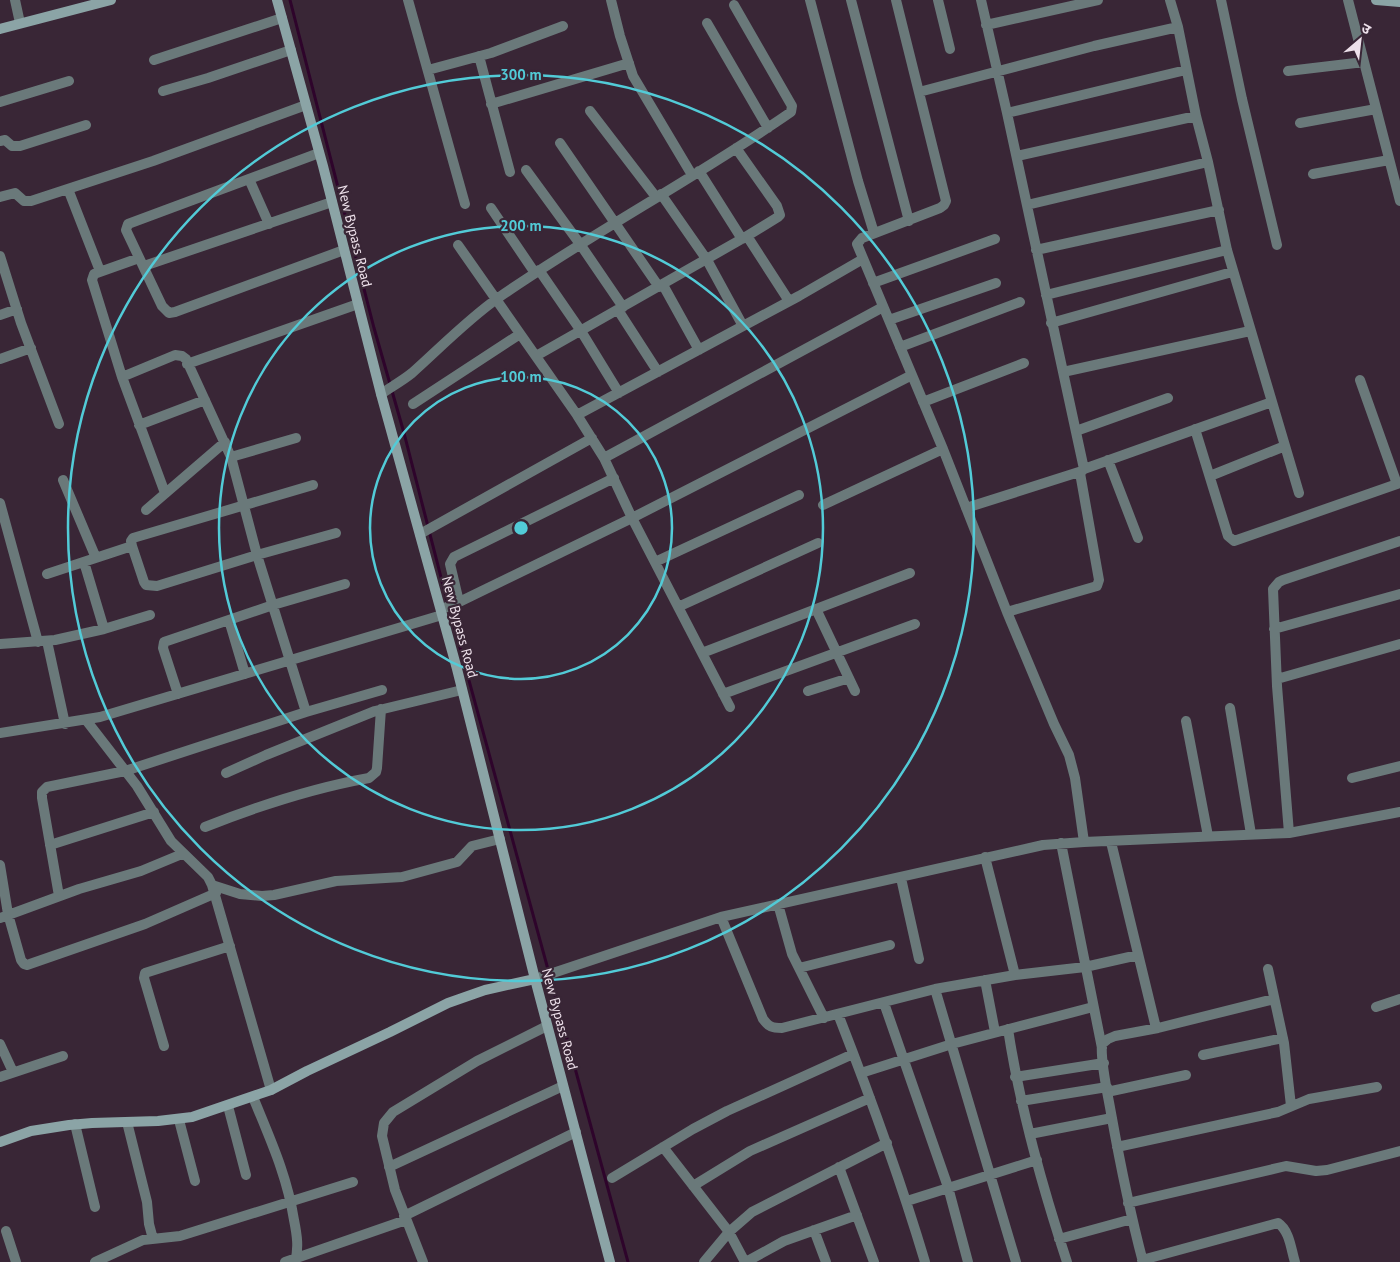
<svg xmlns="http://www.w3.org/2000/svg" width="1400" height="1262" viewBox="0 0 1400 1262" font-family="'PT Sans','Noto Sans Devanagari',sans-serif">
	<style>
		.lines { fill: none; stroke-linecap: round; stroke-linejoin: round }
		.stream { stroke: #2e042b; stroke-width: 3 }
		.street { stroke: #6a797a; stroke-width: 10 }
		.secondary { stroke: #8ba4a6; stroke-width: 10 }
		.ring { fill: none; stroke: #52cbd7; stroke-width: 2.5 }
		.labels { text-anchor: middle; stroke-width: 4.5; stroke-linejoin: round; paint-order: stroke }
		.street-label { font-size: 14px; fill: #ede0ea; stroke: #392636 }
		.centre { fill: #52cbd7; stroke: #392636; stroke-width: 2.5 }
		.ring-label { font-size: 15px; text-anchor: middle; font-weight: bold; fill: #52cbd7; stroke: #392636; stroke-width: 4.5; stroke-linejoin: round; paint-order: stroke }
	</style>
	<rect width="100%" height="100%" fill="#392636"/>
	<g class="lines">
		<path class="stream" d="M 290,0 L 374,328 L 404,433 L 444,589 L 628,1262"/>
		<path class="street" d="M 15,0 L 20,23
			M 408,0 L 465,204
			M 611,0 L 620,36 L 633,76 L 692,175
			M 810,0 L 858,181 L 874,233
			M 851,0 L 909,221
			M 896,0 L 946,201 L 944,205 L 940,208 L 862,238 L 857,244 L 943,449 L 1007,612 L 1054,724 L 1069,755 L 1075,778 L 1084,842
			M 938,0 L 950,49
			M 981,0 L 1007,113 L 1084,469
			M 1170,0 L 1178,27 L 1196,116 L 1208,162 L 1227,250 L 1299,493
			M 1221,0 L 1242,99 L 1277,245
			M 1348,0 L 1400,201
			M 707,23 L 768,128
			M 986,25 L 1098,0
			M 479,56 L 510,172
			M 154,60 L 282,18
			M 428,70 L 491,53 L 563,26
			M 1288,71 L 1364,62
			M 163,91 L 208,78 L 291,50
			M 919,92 L 1094,46 L 1178,27
			M 0,102 L 69,81
			M 491,104 L 629,63
			M 590,111 L 656,197
			M 1007,113 L 1186,70
			M 1300,123 L 1376,109
			M 0,141 L 5,140 L 12,146 L 20,146 L 86,125
			M 560,143 L 659,287
			M 319,153 L 128,224 L 126,230 L 162,306 L 169,313 L 175,312 L 344,250
			M 1017,156 L 1196,116
			M 526,170 L 580,244 L 623,307
			M 699,171 L 742,239
			M 1313,174 L 1389,160
			M 249,179 L 269,224
			M 68,189 L 100,271
			M 661,194 L 707,260 L 743,326
			M 0,197 L 15,193 L 24,201 L 31,201 L 153,161 L 306,105
			M 1027,205 L 1208,162
			M 491,208 L 535,273
			M 747,236 L 789,301
			M 458,245 L 577,415 L 604,458 L 632,518 L 730,707
			M 1036,250 L 1219,210
			M 0,256 L 21,323 L 59,424
			M 139,258 L 94,274 L 92,280 L 122,377 L 165,493
			M 144,266 L 332,202
			M 539,270 L 581,331 L 619,393
			M 873,283 L 995,239
			M 663,285 L 699,350
			M 1046,295 L 1227,250
			M 618,310 L 658,372
			M 0,315 L 17,309
			M 889,320 L 996,283
			M 1051,323 L 1232,272
			M 900,347 L 1020,302
			M 536,356 L 747,236 L 778,217 L 780,215 L 777,206 L 736,148
			M 0,359 L 31,348
			M 187,364 L 358,304
			M 1063,372 L 1250,331
			M 122,377 L 175,355 L 182,356 L 186,359 L 231,457 L 257,555 L 306,712
			M 1360,380 L 1397,484
			M 381,394 C 391,387 402,381 412,373 C 440,348 467,320 498,298 C 593,232 696,178 791,112 L 792,106 L 734,5
			M 923,402 L 1024,363
			M 413,404 L 520,334
			M 577,415 L 799,296 L 863,259
			M 139,425 L 205,400
			M 1195,429 L 1228,536 L 1234,541 L 1400,483
			M 1076,431 L 1168,398
			M 231,457 L 296,438
			M 604,458 L 883,307
			M 1108,460 L 1138,538
			M 1210,476 L 1285,446
			M 63,480 L 96,558
			M 313,485 L 133,538 L 131,541 L 132,546 L 144,582 L 146,585 L 157,586 L 257,555 L 336,533
			M 0,503 L 38,642
			M 823,505 L 943,449
			M 966,508 L 1082,471
			M 146,510 L 225,442
			M 420,534 L 592,438
			M 84,562 L 104,629
			M 655,562 L 799,495
			M 47,574 L 132,546
			M 459,602 L 450,564 L 454,557 L 614,478
			M 678,607 L 818,543
			M 441,609 L 453,605 L 632,518 L 912,375
			M 816,609 L 855,691
			M 1007,612 L 1097,586 L 1099,580 L 1080,473 L 1084,469 L 1272,402
			M 229,620 L 245,674
			M 1274,629 L 1400,594
			M 47,641 L 65,724
			M 0,644 L 55,640 L 104,629 L 150,615
			M 702,653 L 910,573
			M 1277,679 L 1400,644
			M 808,691 L 849,678
			M 178,694 L 163,648 L 164,642 L 273,605 L 345,584
			M 723,694 L 915,624
			M 1230,708 L 1251,834
			M 86,720 L 137,786 L 171,841 L 208,877 L 212,885 L 271,1090
			M 1186,721 L 1208,836
			M 0,733 L 100,717 L 442,615
			M 226,773 L 266,755 L 375,711 L 462,690
			M 1352,778 L 1400,766
			M 205,827 C 258,806 313,788 369,778 L 376,772 L 377,768 L 381,709
			M 1289,833 L 1277,686 L 1273,589 L 1279,582 L 1283,580 L 1400,541
			M 1111,842 L 1156,1028
			M 1061,843 L 1102,1048
			M 50,845 L 154,812
			M 985,857 L 1015,975
			M 0,865 L 8,914 L 21,960 L 24,964 L 27,965 L 145,924 L 216,893
			M 901,878 L 919,959
			M 212,885 L 240,894 L 262,896 L 274,895 L 336,881 L 402,877 L 457,862 L 472,846 L 500,839
			M 59,896 L 42,798 L 42,792 L 47,787 L 125,771 L 306,712 L 382,690
			M 778,904 L 792,954 L 824,1018
			M 721,917 L 763,1019 C 769,1027 772,1028 782,1028 L 935,989 L 1015,975 L 1085,967 L 1138,955
			M 0,918 L 79,889 L 141,871 L 182,854
			M 799,968 L 890,945
			M 1268,969 L 1284,1043 L 1291,1106
			M 535,979 L 721,917 L 1043,845 L 1084,842 L 1289,833 L 1400,812
			M 985,980 L 995,1032
			M 935,989 L 1016,1262
			M 884,1003 L 948,1187 L 968,1262
			M 1376,1007 L 1400,999
			M 838,1014 C 870,1096 900,1178 925,1262
			M 1008,1029 C 1020,1108 1042,1186 1067,1262
			M 0,1044 L 13,1072
			M 164,1046 L 144,978 L 145,973 L 230,946
			M 1203,1055 L 1283,1038
			M 861,1073 L 952,1044 L 1093,1007
			M 0,1077 L 63,1056
			M 1015,1077 L 1104,1063
			M 1107,1092 L 1186,1075
			M 253,1097 C 270,1139 287,1175 294,1220 C 297,1235 299,1248 295,1262
			M 1021,1101 L 1107,1087
			M 228,1106 L 246,1175
			M 179,1120 L 195,1181
			M 127,1122 L 147,1202 L 149,1224 L 153,1239
			M 75,1124 L 95,1207
			M 1030,1134 L 1112,1118
			M 663,1147 L 729,1232 L 745,1262
			M 1117,1147 L 1278,1112 L 1309,1099 L 1377,1087
			M 389,1167 L 563,1086
			M 839,1167 L 874,1262
			M 612,1178 L 693,1129 L 727,1111 L 853,1054
			M 693,1186 L 750,1151 L 870,1098
			M 907,1201 L 1037,1160
			M 1128,1203 L 1286,1166 L 1316,1171 L 1327,1170 L 1400,1151
			M 404,1216 L 576,1132
			M 814,1230 L 826,1262
			M 6,1231 L 16,1262
			M 1059,1239 L 1132,1219
			M 1142,1260 L 1278,1223 C 1290,1231 1291,1250 1295,1262
			M 95,1262 L 143,1240 L 180,1236 L 353,1182
			M 285,1262 L 406,1220
			M 423,1262 L 395,1190 L 382,1136 L 384,1123 L 393,1112 L 477,1061 L 547,1026
			M 704,1262 L 729,1232 L 752,1212 L 887,1143
			M 746,1262 L 784,1241 L 857,1215
			M 1143,1262 C 1130,1213 1120,1163 1111,1113 C 1108,1095 1100,1061 1102,1044 L 1108,1039 L 1115,1036 L 1158,1028 L 1274,999"/>
		<path class="secondary" d="M 277,0 L 323,166 L 381,394 L 457,669 L 535,979 L 610,1262
			M 1376,0 L 1400,2
			M 0,29 L 111,0
			M 0,1142 L 31,1131 L 69,1125 L 92,1123 L 158,1121 L 192,1117 L 271,1090 L 307,1071 L 390,1032 L 448,1003 L 485,990 L 535,979"/>
	</g>
	<g class="ring">
		<circle cx="521" cy="528" r="151"/>
		<circle cx="521" cy="528" r="302"/>
		<circle cx="521" cy="528" r="453"/>
	</g>
	<g class="labels">
		<g class="street-label">
			<text transform="translate(355 236) rotate(76)" y="5">New Bypass Road</text>
			<text transform="translate(460 627) rotate(75)" y="5">New Bypass Road</text>
			<text transform="translate(560 1019) rotate(75)" y="5">New Bypass Road</text>
		</g>
	</g>
	<circle cx="521" cy="528" r="8" class="centre"/>
	<g class="ring-label">
		<text x="521" y="80">300 m</text>
		<text x="521" y="231">200 m</text>
		<text x="521" y="382">100 m</text>
	</g>
	<g transform="translate(1360 40) rotate(28)" stroke="#392636" stroke-width="4" paint-order="stroke">
	<path d="M0-4L9 19L0 12L-9 19Z" fill="#ede0ea"/>
	<text y="-8" font-size="14" font-weight="bold" text-anchor="middle" fill="#ede0ea">उ</text>
	</g>
</svg>
